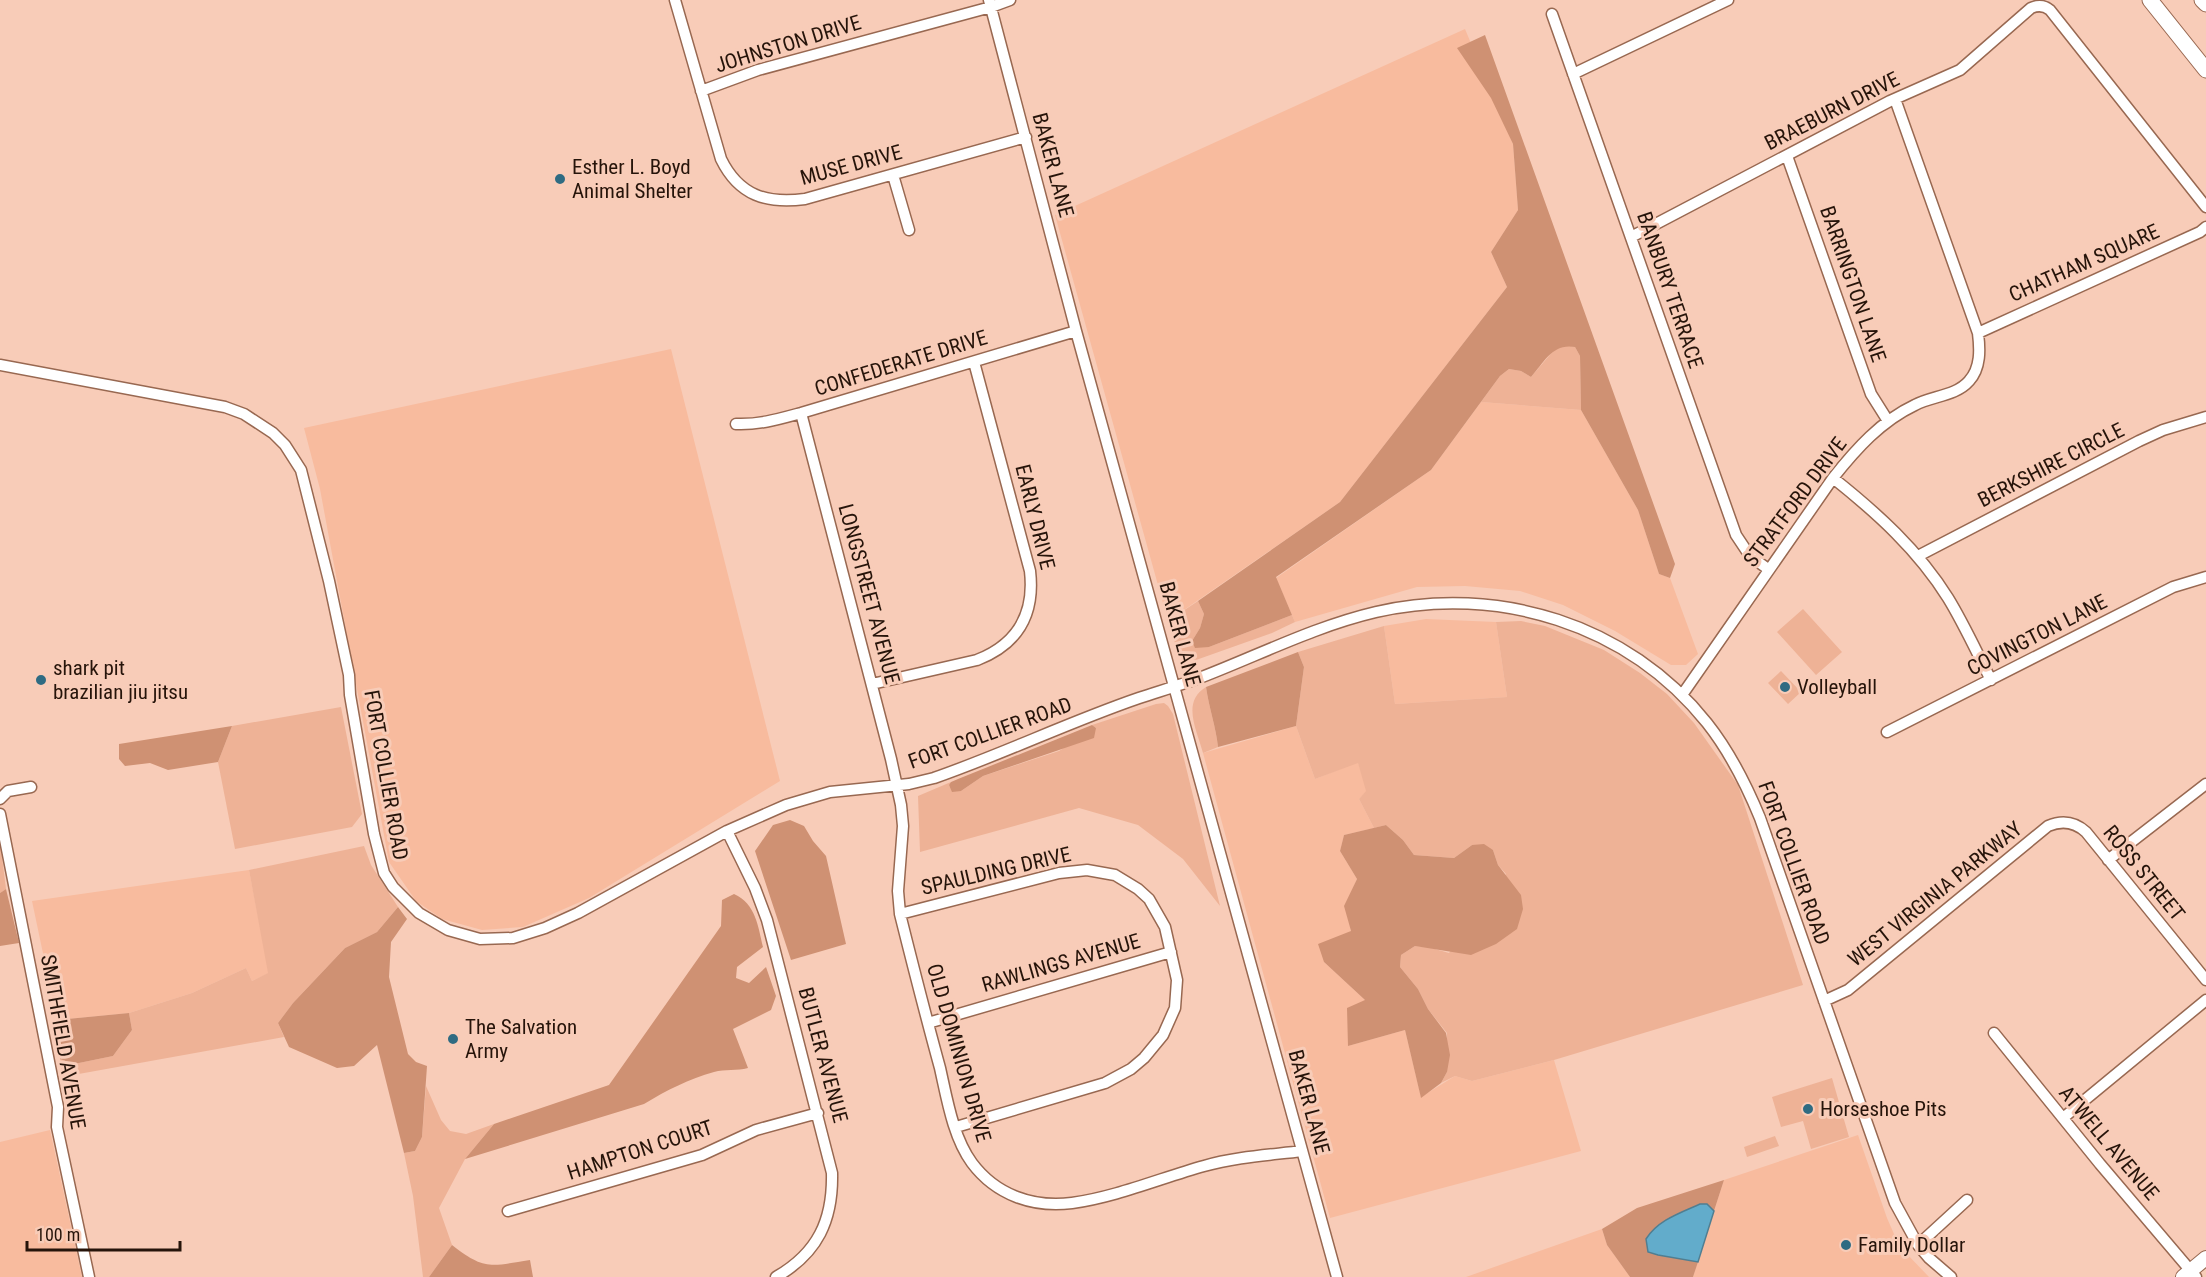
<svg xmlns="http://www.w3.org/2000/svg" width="2206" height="1277" viewBox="0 0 2206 1277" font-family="'Roboto Condensed',sans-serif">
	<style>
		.built { fill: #f8bb9e }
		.green { fill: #eeb296 }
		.forest { fill: #cf9173 }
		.water { fill: #62accb; stroke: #507e91; stroke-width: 1.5 }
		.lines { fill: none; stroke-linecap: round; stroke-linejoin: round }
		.minor-casing { stroke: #986851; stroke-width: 13 }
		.major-casing { stroke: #986851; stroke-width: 16 }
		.highway-casing { stroke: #986851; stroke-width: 17 }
		.minor { stroke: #fff; stroke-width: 10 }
		.major { stroke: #fff; stroke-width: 14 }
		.highway { stroke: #fff; stroke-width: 15 }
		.poi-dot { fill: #2f6b82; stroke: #f8ccb8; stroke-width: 2 }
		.labels { text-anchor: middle; stroke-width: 6; stroke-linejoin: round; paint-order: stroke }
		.street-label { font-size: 21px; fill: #26140a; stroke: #f8ccb8 }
		.poi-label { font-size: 21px; fill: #26140a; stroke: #f8ccb8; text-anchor: start }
	</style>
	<rect width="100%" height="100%" fill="#f8ccb8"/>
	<path class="built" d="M 1465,29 L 1513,144 L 1518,210 L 1491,252 L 1507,287 L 1340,502 L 1168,621 L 1055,215 Z
		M 671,349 L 780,781 L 589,898 L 523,927 L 482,930 L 442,919 L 416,901 L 389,862 L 320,489 L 304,428 Z
		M 1481,402 L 1581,410 L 1638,510 L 1659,574 L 1670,578 L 1698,654 L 1686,665 L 1671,665 L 1615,631 L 1563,605 L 1520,591 L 1465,586 L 1417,587 L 1295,622 L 1276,578 L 1431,470 Z
		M 1426,619 L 1496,622 L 1507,697 L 1395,704 L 1384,626 Z
		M 1296,726 L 1315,779 L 1358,762 L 1367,791 L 1359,799 L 1374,828 L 1344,835 L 1340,851 L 1357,879 L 1345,906 L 1351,931 L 1324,962 L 1366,1001 L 1348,1046 L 1405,1030 L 1421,1097 L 1455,1076 L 1472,1081 L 1554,1060 L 1581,1151 L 1330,1218 L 1203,753 Z
		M 249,870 L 269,973 L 252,981 L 246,968 L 192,993 L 129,1013 L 57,1020 L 32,901 Z
		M 50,1130 L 82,1277 L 0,1277 L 0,1142 Z
		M 1858,1135 L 1887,1218 L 1894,1234 L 1905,1252 L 1929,1277 L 1693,1277 L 1724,1180 Z
		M 1602,1229 L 1607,1245 L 1630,1277 L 1466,1277 Z"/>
	<path class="green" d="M 1565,345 L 1575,347 L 1580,356 L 1581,410 L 1481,402 L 1500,376 L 1509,369 L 1521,371 L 1531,377 L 1554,350 Z
		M 1198,601 L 1204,614 L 1200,628 L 1192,641 L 1209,647 L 1292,615 L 1295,622 L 1272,633 L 1196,660 C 1175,658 1174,638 1168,621 Z
		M 1803,609 L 1842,652 L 1816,675 L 1777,632 Z
		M 1521,621 L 1545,626 L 1604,650 L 1640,673 L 1667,694 L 1694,723 L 1738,785 L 1803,985 L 1554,1060 L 1472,1081 L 1455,1076 L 1441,1083 L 1447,1072 L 1447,1033 L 1428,1009 L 1418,989 L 1400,967 L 1401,955 L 1415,946 L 1428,947 L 1449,953 L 1506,874 L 1498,865 L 1493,850 L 1472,845 L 1454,858 L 1414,855 L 1403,840 L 1386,825 L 1374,828 L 1359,799 L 1366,791 L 1358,763 L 1315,779 L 1296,726 L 1304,667 L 1298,652 L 1384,626 L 1395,704 L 1507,697 L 1496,622 Z
		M 1781,671 L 1801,692 L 1788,704 L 1768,683 Z
		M 1206,687 C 1209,708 1216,727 1218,747 L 1203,753 C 1197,730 1181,702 1206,687 Z
		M 1164,703 L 1168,706 L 1173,714 L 1220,906 L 1183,859 L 1138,825 L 1079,808 L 920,852 L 918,796 L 951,782 L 949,786 L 961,791 L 983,776 L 1059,751 L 1096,728 L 1092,725 L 1156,704 Z
		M 341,707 L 362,814 L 352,827 L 235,849 L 218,762 L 232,726 Z
		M 0,841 L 6,889 L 0,893 Z
		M 364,846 L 371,865 L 398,907 L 377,932 L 345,948 L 293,1003 L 278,1023 L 284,1037 L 62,1077 L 60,1059 L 74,1064 L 113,1056 L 132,1030 L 129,1013 L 192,993 L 246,968 L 252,981 L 268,973 L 249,870 Z
		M 1832,1078 L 1849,1137 L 1811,1149 L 1803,1121 L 1781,1127 L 1772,1097 Z
		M 426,1086 L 441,1120 L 450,1131 L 466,1134 L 494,1124 L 465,1159 L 439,1208 L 452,1245 L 429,1277 L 423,1277 L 413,1196 L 404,1153 L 415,1151 L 422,1137 Z
		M 1775,1136 L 1779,1146 L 1747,1157 L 1744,1147 Z"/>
	<path class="forest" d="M 1485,35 L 1675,564 L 1670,578 L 1659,574 L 1638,510 L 1581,410 L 1580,356 L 1575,347 C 1553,343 1545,361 1531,377 L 1521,371 L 1509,369 L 1500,376 L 1431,470 L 1276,577 L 1292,615 L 1209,647 L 1195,648 L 1192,641 L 1200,628 L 1204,614 L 1198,601 L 1340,502 L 1507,287 L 1491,252 L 1518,210 L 1513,144 L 1491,98 L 1457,48 Z
		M 1298,652 L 1304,667 L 1296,726 L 1218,747 C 1216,727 1209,708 1206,687 Z
		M 1092,725 L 1096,728 L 1094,738 L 983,776 L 961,791 L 952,792 L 949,785 L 951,782 L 958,779 Z
		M 232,726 L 218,762 L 168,770 L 150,763 L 125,766 L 119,759 L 119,744 Z
		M 790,820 L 804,826 L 813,841 L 826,856 L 846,944 L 791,960 L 755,851 L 773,825 Z
		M 1386,825 L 1403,840 L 1414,855 L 1454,858 L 1472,845 L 1484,844 L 1493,850 L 1498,865 L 1521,895 L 1523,909 L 1517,929 L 1496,944 L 1471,955 L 1415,946 L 1401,955 L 1400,967 L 1418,989 L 1428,1009 L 1446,1033 L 1450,1055 L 1447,1072 L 1441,1083 L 1421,1098 L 1405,1030 L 1348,1046 L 1347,1008 L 1365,1000 L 1324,962 L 1318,944 L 1351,931 L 1344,906 L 1357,879 L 1340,851 L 1344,835 Z
		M 6,889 L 19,943 L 0,946 L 0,893 Z
		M 734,894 C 756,904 758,926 763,947 L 737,967 L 736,978 L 749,983 L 766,967 L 776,996 L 771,1010 L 733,1029 L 748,1068 C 737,1071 725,1069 714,1072 C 689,1079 667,1090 644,1104 L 465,1159 L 494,1124 L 609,1085 L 721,926 L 722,900 Z
		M 398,907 L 407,919 L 391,942 L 389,977 L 408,1054 L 416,1062 L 427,1066 L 422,1137 L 415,1151 L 404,1153 L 377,1045 L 354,1066 L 337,1068 L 289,1047 L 278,1023 L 293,1003 L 345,948 L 377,932 Z
		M 129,1013 L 132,1030 L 113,1056 L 74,1064 L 60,1059 L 57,1020 Z
		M 1724,1180 L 1714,1211 L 1707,1204 L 1658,1255 L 1698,1262 L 1693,1277 L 1630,1277 L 1607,1245 L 1602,1229 L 1637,1208 Z
		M 452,1245 C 485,1271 491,1266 530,1260 L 533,1277 L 429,1277 Z"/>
	<path class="water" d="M 1700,1204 L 1707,1204 L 1714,1211 L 1698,1262 L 1658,1255 L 1648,1252 L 1646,1239 C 1658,1220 1680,1213 1700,1204 Z"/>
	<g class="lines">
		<g class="minor-casing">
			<path id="minor" d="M 675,0 L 721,159 C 739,196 767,204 805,199 L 1026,137
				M 989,0 L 1076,331 L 1337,1277
				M 1552,14 L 1736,535 L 1750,556 L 1768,569
				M 1573,74 L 1728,0
				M 701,91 L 758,70 L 991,7 L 1010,0
				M 1787,156 L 1871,394 L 1888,421
				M 893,175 L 909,230
				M 1631,237 L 1890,101 L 1960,70 L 2031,8 C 2038,5 2044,5 2050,10 L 2206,207
				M 1978,333 L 2200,232 L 2206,227
				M 0,365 L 225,407 L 244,414 L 273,433 L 285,445 L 301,470 L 329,581 L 349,675 L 350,695 L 374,834 L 384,873 L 393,887 L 419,913 L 448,930 L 480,939 L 513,938 L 545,928 L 578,913 L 727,831 L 786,805 L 830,792 L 909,784 L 934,778 C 1003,754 1069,722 1139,698 C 1160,691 1181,685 1202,677 C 1259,655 1316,626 1376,612 C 1498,584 1628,624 1707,723 C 1730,752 1746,784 1760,818 L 1895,1203 L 1918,1245 L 1929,1258 L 1951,1277
				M 801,413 L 891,759 L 901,805 L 903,826 L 898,891 L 900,914 C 913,966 926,1017 940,1068 C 947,1099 953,1137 972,1163 C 996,1195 1033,1208 1072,1203 C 1116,1197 1161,1178 1204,1166 C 1235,1157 1270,1155 1302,1151
				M 736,424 C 759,425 779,419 801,413 L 1076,331
				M 1833,478 C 1877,513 1918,550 1948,598 C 1964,624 1977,653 1991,680
				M 1918,556 L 2139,441 L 2163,430 L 2206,417
				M 872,684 L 977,660 C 1018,644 1035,614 1030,571 L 974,362
				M 1682,695 L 1833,478 C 1856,449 1881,421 1915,405 C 1932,396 1956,396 1969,381 C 1981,368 1980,349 1978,333 L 1895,99
				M 1887,732 L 2173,587 L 2206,577
				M 0,799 L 8,791 L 31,787
				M 0,814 L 58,1107 L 57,1127 L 89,1277
				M 727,831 L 755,888 L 767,920 L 832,1173 C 833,1220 818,1253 776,1277
				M 2108,860 L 2206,784
				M 900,914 L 1059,873 L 1087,870 L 1115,875 L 1138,889 L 1149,899 L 1165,927 L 1177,980 L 1175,1008 L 1163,1035 L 1144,1058 L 1131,1069 L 1105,1083 L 956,1127
				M 1824,1001 L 1848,990 L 2048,826 C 2062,820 2075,822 2086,832 L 2206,980
				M 928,1023 L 1171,952
				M 1994,1033 L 2100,1164 L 2196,1277
				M 2063,1118 L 2206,1000
				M 508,1211 L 702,1155 L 756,1130 L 818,1113
				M 1918,1245 L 1967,1200"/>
		</g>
		<g class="major-casing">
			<path id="major" d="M 2183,1277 L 2206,1258"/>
		</g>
		<g class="highway-casing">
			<path id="highway" d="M 2150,0 L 2206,70
				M 2202,0 L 2206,4"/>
		</g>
		<use href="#minor" class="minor"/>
		<use href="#major" class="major"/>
		<use href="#highway" class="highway"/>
	</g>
	<g class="poi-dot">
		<circle cx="560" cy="179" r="6"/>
		<circle cx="41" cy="680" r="6"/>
		<circle cx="1785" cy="687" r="6"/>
		<circle cx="453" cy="1039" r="6"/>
		<circle cx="1808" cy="1109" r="6"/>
		<circle cx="1846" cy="1245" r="6"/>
	</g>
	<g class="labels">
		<g class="street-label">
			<text transform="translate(788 44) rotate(-17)" y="7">JOHNSTON DRIVE</text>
			<text transform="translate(1832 111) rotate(-27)" y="7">BRAEBURN DRIVE</text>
			<text transform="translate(851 165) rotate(-15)" y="7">MUSE DRIVE</text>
			<text transform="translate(1053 165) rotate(75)" y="7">BAKER LANE</text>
			<text transform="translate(2084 263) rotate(-24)" y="7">CHATHAM SQUARE</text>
			<text transform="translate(1853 284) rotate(71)" y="7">BARRINGTON LANE</text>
			<text transform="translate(1670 290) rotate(71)" y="7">BANBURY TERRACE</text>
			<text transform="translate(901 363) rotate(-17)" y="7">CONFEDERATE DRIVE</text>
			<text transform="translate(2051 465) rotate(-27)" y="7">BERKSHIRE CIRCLE</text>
			<text transform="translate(1795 502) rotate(-53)" y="7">STRATFORD DRIVE</text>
			<text transform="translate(1035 517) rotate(76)" y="7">EARLY DRIVE</text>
			<text transform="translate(869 594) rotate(75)" y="7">LONGSTREET AVENUE</text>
			<text transform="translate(1180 634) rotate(75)" y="7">BAKER LANE</text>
			<text transform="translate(2037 635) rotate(-27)" y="7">COVINGTON LANE</text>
			<text transform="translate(990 733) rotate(-20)" y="7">FORT COLLIER ROAD</text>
			<text transform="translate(386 775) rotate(80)" y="7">FORT COLLIER ROAD</text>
			<text transform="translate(1794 863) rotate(70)" y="7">FORT COLLIER ROAD</text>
			<text transform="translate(996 871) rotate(-13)" y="7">SPAULDING DRIVE</text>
			<text transform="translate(2144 873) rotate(51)" y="7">ROSS STREET</text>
			<text transform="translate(1935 894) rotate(-39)" y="7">WEST VIRGINIA PARKWAY</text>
			<text transform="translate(1061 963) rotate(-16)" y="7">RAWLINGS AVENUE</text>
			<text transform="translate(63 1042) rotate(80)" y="7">SMITHFIELD AVENUE</text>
			<text transform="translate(959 1053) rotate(74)" y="7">OLD DOMINION DRIVE</text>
			<text transform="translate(823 1055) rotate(75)" y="7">BUTLER AVENUE</text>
			<text transform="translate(1309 1102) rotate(75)" y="7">BAKER LANE</text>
			<text transform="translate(2109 1143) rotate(50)" y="7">ATWELL AVENUE</text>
			<text transform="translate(640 1150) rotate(-18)" y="7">HAMPTON COURT</text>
		</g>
		<g class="poi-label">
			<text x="572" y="174">Esther L. Boyd<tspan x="572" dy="24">Animal Shelter</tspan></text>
			<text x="53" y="675">shark pit<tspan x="53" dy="24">brazilian jiu jitsu</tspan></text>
			<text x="1797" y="694">Volleyball</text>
			<text x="465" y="1034">The Salvation<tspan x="465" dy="24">Army</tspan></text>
			<text x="1820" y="1116">Horseshoe Pits</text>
			<text x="1858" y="1252">Family Dollar</text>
		</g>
	</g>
	<path d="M27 1241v9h153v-9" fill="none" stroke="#26140a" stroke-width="3"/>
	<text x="36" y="1241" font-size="18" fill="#26140a" stroke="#f8ccb8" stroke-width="4.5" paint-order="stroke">100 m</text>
</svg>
